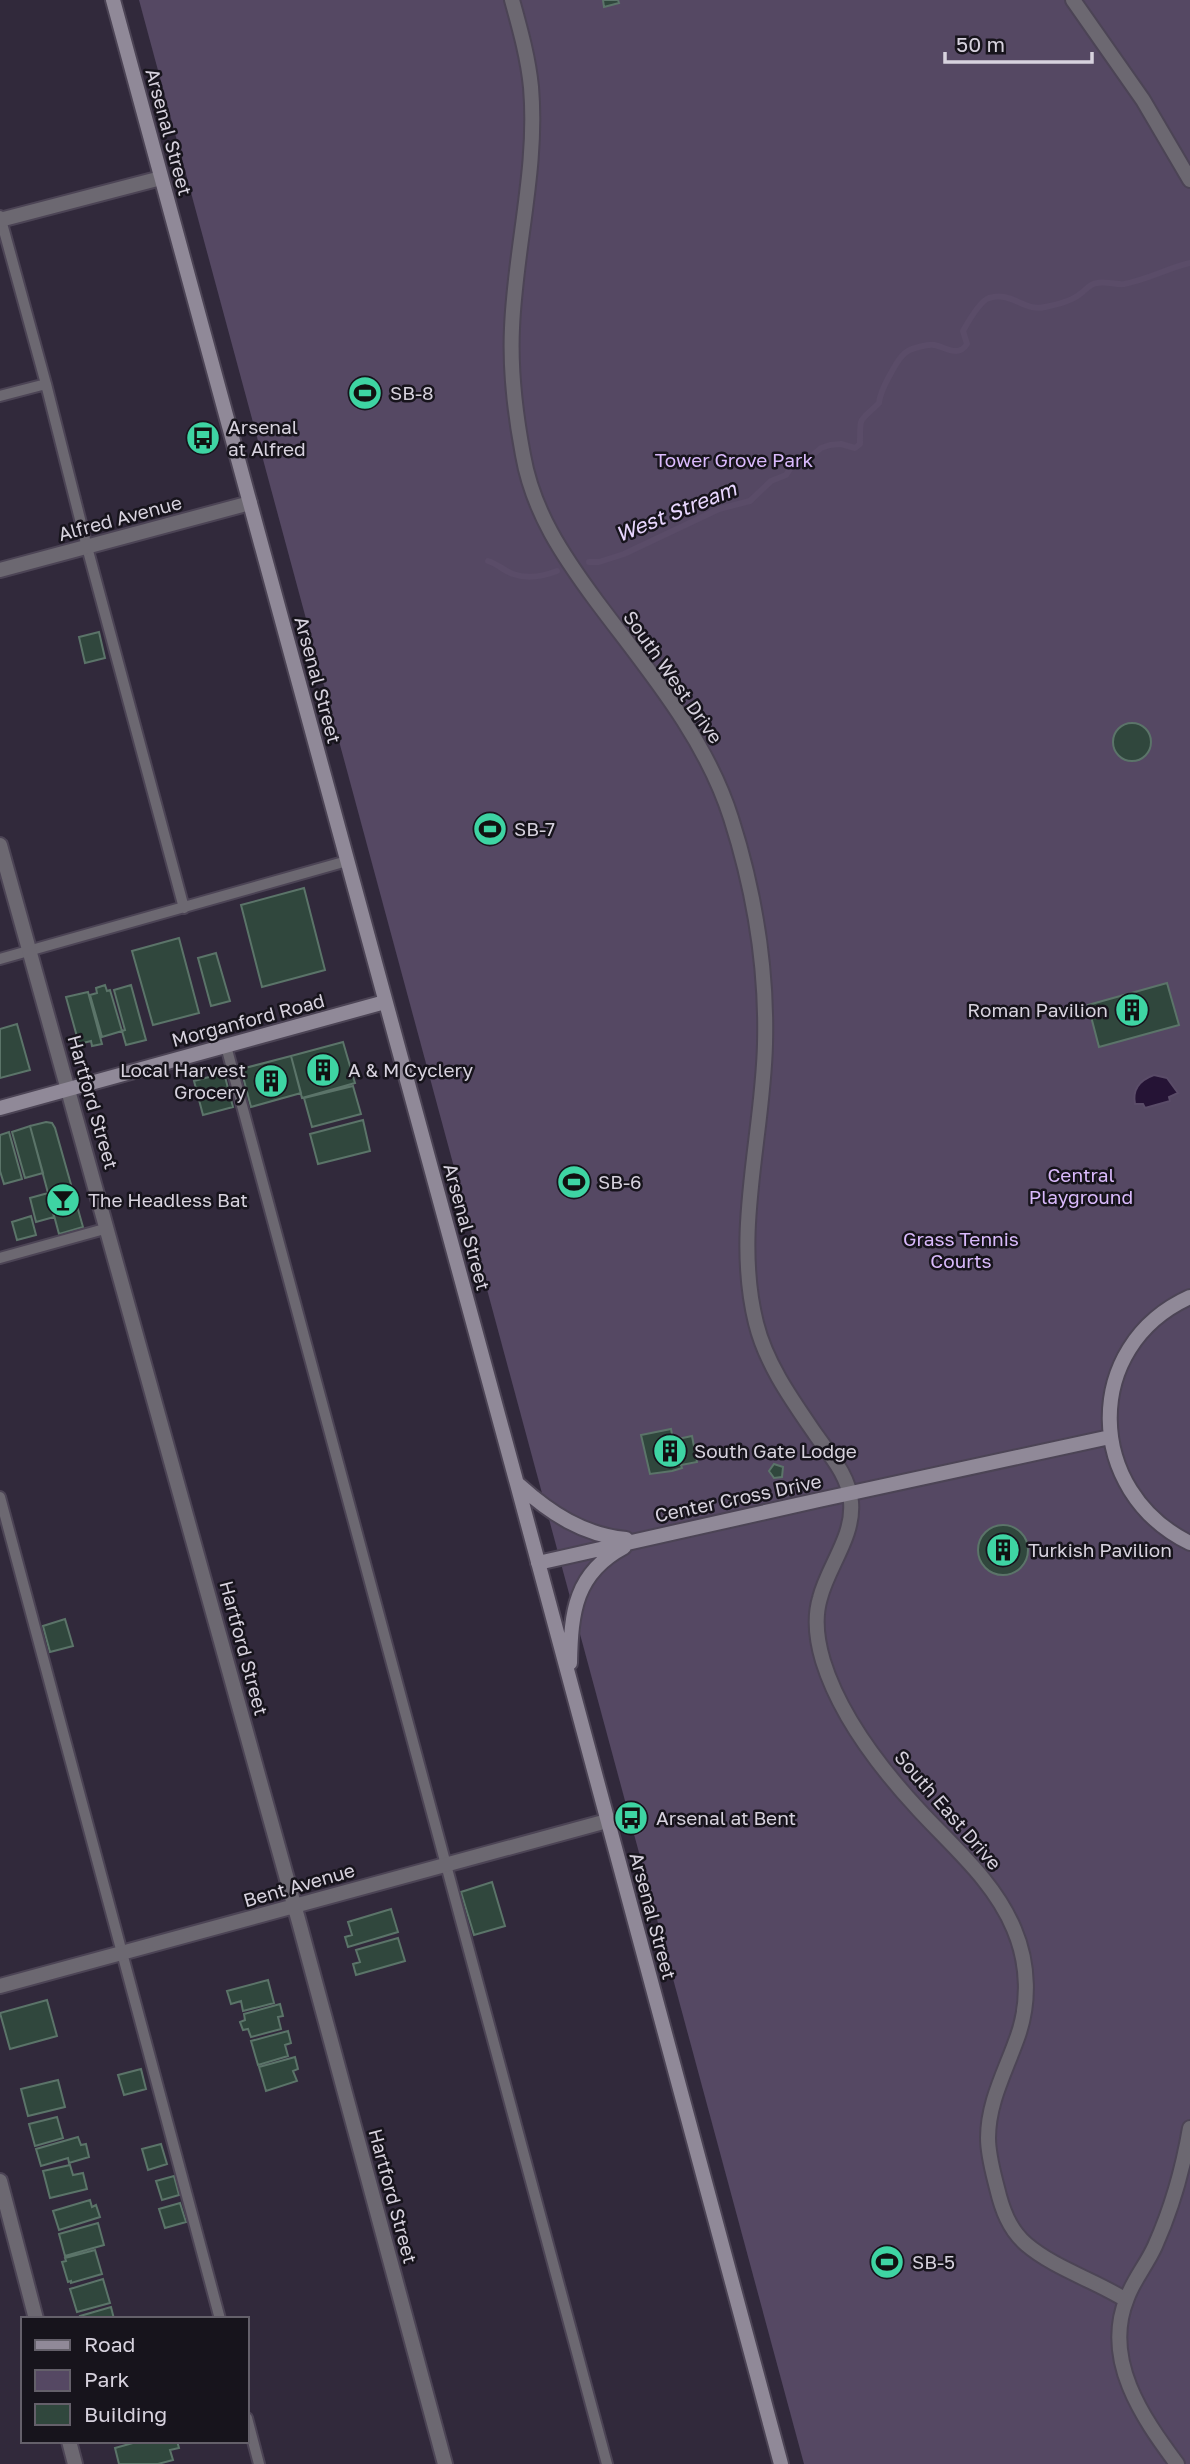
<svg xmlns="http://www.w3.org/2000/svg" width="1190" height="2464" viewBox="0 0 1190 2464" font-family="'Golos Text',sans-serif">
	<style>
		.green { fill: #554863 }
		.water { fill: #251335; stroke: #5a4c68; stroke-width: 2 }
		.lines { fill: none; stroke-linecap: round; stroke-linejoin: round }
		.stream { stroke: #5a4c68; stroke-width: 6 }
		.building { fill: #30473d; stroke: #5b7469; stroke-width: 2 }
		.lane-casing { stroke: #4c4455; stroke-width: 14 }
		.street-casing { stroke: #4c4455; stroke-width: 18 }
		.secondary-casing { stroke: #4c4455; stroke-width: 18 }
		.lane { stroke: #6c6871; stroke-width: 10 }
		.street { stroke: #6c6871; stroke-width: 14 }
		.secondary { stroke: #908998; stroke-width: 14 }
		.labels { text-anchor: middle; stroke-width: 5; stroke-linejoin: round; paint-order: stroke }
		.street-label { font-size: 19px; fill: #d7d2de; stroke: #17141c }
		.poi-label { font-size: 19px; fill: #d7d2de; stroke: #17141c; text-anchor: start }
		.park-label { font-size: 19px; fill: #dabafc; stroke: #17141c }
		.water-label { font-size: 21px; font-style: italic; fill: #e9d7ff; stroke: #17141c }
	</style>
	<rect width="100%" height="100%" fill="#31293b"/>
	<path class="green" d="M 139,0 L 1190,0 L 1190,2464 L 804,2464 Z"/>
	<path class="water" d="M 1154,1075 L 1167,1078 L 1178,1093 L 1169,1097 L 1170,1101 L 1145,1108 L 1143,1104 L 1135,1104 C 1132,1089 1140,1080 1154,1075 Z"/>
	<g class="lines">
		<path class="stream" d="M 488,561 C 498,564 504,571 513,574 C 527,579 544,576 557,571
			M 589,562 L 599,562 L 624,554 L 719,509 L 750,501 L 771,481 L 786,475 L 794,463 L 807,460 L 821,448 L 830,445 L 841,444 L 855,448 L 860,444 C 860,414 859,423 879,403 C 880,392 886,382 891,373 C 895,366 900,355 908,351 C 913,348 928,344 934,345 C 946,347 958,358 967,344 L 963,331 C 968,322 980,301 989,298 C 1013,291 1023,312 1045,307 C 1055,305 1072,301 1080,294 C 1086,290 1089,284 1097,283 C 1106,281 1115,285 1124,284 C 1147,280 1168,268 1190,263"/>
	</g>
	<path class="building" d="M 603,0 L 618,0 L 619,3 L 604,7 Z
		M 99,632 L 105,658 L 85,663 L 79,637 Z
		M1113 742a19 19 0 1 1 38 0a19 19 0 1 1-38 0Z
		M 304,888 L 325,970 L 262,987 L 241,905 Z
		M 179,938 L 199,1013 L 153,1025 L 132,951 Z
		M 216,953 L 230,1001 L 211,1006 L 198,958 Z
		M 1167,983 L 1179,1025 L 1099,1047 L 1088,1005 Z
		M 105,985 L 107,991 L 110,990 L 122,1031 L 102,1037 L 90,995 L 97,993 L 96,988 Z
		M 131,985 L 146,1040 L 126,1045 L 122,1031 L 125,1030 L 114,990 Z
		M 88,992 L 102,1044 L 92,1046 L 91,1041 L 79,1044 L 66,997 Z
		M 17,1024 L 30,1070 L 0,1078 L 0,1029 Z
		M 343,1042 L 355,1083 L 302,1098 L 291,1056 Z
		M 291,1056 L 301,1093 L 251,1107 L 241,1069 Z
		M 224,1073 L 233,1107 L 203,1115 L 194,1081 Z
		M 353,1086 L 361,1114 L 312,1127 L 304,1098 Z
		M 363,1120 L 370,1151 L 318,1164 L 310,1134 Z
		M 46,1122 L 52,1123 L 55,1128 L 83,1227 L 59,1234 L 30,1126 Z
		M 30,1126 L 43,1173 L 25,1178 L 12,1132 Z
		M 9,1132 L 22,1179 L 4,1184 L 0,1171 L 0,1135 Z
		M 48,1193 L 54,1217 L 36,1222 L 30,1198 Z
		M 31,1216 L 36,1235 L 17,1240 L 12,1222 Z
		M 671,1429 L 673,1440 L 692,1436 L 697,1462 L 681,1465 L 682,1468 L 672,1471 L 650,1474 L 641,1435 Z
		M 774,1464 L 783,1467 L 782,1477 L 774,1478 L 769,1471 Z
		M978 1550a25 25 0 1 1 50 0a25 25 0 1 1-50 0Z
		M 65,1619 L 73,1646 L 50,1652 L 43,1626 Z
		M 492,1882 L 505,1926 L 474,1935 L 461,1892 Z
		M 391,1909 L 398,1932 L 348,1947 L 345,1937 L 352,1935 L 348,1922 Z
		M 398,1938 L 405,1961 L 356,1975 L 353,1964 L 360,1962 L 356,1950 Z
		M 268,1980 L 274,2003 L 243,2011 L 241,2001 L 231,2004 L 227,1991 Z
		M 47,2000 L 57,2036 L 10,2049 L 0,2013 Z
		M 280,2004 L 283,2016 L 278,2017 L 281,2029 L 251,2037 L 248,2029 L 243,2030 L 240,2022 L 245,2020 L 244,2014 Z
		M 288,2031 L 291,2043 L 285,2045 L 288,2056 L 258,2065 L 251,2041 Z
		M 295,2057 L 298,2069 L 293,2071 L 297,2081 L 266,2091 L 259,2067 Z
		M 141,2069 L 146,2089 L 124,2095 L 118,2075 Z
		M 58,2080 L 65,2107 L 28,2116 L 21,2089 Z
		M 57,2117 L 63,2138 L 35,2146 L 29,2124 Z
		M 78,2137 L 81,2145 L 86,2144 L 89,2157 L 69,2163 L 68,2158 L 41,2166 L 36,2149 Z
		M 161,2144 L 167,2164 L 148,2170 L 142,2149 Z
		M 70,2165 L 73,2175 L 83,2173 L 87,2189 L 50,2198 L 43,2171 Z
		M 174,2176 L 179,2195 L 162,2200 L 156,2181 Z
		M 90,2200 L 92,2207 L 96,2205 L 100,2217 L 59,2230 L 53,2211 Z
		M 180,2203 L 186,2222 L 165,2228 L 159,2209 Z
		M 98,2223 L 104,2245 L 65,2256 L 59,2234 Z
		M 95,2250 L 102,2274 L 71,2283 L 71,2281 L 68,2282 L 62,2262 L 66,2261 L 65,2258 Z
		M 103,2279 L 110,2303 L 77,2312 L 70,2289 Z
		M 111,2307 L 114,2319 L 81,2319 L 80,2316 Z
		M 140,2441 L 177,2441 L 179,2448 L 170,2450 L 173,2460 L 158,2464 L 119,2464 L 115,2448 Z"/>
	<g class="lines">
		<g class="lane-casing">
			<path id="lane" d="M 0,216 L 46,384
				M 0,396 L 46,384 L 87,547 L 184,908
				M 0,959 L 347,861
				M 226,1046 L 607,2464
				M 0,1258 L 108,1228
				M 0,1497 L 220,2319
				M 247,2418 L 259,2464"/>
		</g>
		<g class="street-casing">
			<path id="street" d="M 512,0 C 520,29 528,57 531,87 C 538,169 515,248 512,328 C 510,371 515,413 523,455 C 533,512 563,556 597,602 C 647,669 705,736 731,818 C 754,890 767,968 765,1044 C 763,1136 733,1231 756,1323 C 766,1364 792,1400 816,1435 C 830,1455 849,1476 851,1502 C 854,1537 828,1566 820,1598 C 814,1618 817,1641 823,1661 C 840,1716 880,1768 919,1810 C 953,1847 994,1881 1014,1929 C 1029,1964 1030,2005 1016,2041 C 1005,2072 988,2103 988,2138 C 988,2155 993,2172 997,2188 C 1002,2209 1009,2229 1026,2244 C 1054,2268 1094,2280 1126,2300
				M 1073,0 L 1143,100 L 1190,180
				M 0,220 L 161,178
				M 0,570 L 250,503
				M 0,845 L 300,1926 L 445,2464
				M 0,1986 L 607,1821
				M 0,2181 L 36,2319
				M 69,2441 L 75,2464
				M 1177,2464 C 1142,2417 1102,2359 1127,2298 C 1134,2279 1147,2264 1155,2246 C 1172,2208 1183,2169 1190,2128"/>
		</g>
		<g class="secondary-casing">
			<path id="secondary" d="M 113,0 L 517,1484 L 781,2464
				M 0,1108 L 385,1002
				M 1190,1297 C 1081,1346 1085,1492 1190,1543
				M 519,1485 C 550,1513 583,1535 626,1539
				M 538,1563 L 819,1500 L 1110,1437
				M 570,1663 C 571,1612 575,1573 624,1547"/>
		</g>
		<use href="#lane" class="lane"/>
		<use href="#street" class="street"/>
		<use href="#secondary" class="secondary"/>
	</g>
	<defs>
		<g id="stadium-disc" transform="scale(1.75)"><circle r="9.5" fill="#3ed4a3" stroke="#17141c"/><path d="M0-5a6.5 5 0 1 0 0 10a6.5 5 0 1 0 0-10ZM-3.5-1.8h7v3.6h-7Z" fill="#111"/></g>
		<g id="bus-disc" transform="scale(1.75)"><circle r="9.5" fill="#3ed4a3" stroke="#17141c"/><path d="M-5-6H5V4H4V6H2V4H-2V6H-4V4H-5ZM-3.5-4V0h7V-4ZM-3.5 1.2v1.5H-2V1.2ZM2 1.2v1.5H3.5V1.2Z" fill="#111"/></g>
		<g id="building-disc" transform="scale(1.75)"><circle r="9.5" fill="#3ed4a3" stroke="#17141c"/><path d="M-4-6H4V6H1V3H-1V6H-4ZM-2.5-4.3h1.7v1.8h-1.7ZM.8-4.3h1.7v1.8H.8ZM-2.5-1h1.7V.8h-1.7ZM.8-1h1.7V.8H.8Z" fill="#111"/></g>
		<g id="bar-disc" transform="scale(1.75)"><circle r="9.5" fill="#3ed4a3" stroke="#17141c"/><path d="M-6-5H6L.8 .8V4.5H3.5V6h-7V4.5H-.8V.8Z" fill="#111"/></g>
	</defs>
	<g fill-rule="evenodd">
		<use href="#stadium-disc" x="365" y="393"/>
		<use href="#bus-disc" x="203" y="438"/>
		<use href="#stadium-disc" x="490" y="829"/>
		<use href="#building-disc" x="1132" y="1010"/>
		<use href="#building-disc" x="323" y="1070"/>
		<use href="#building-disc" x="271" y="1081"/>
		<use href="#stadium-disc" x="574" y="1182"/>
		<use href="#bar-disc" x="63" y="1200"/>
		<use href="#building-disc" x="670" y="1451"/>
		<use href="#building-disc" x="1003" y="1550"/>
		<use href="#bus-disc" x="631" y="1818"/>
		<use href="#stadium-disc" x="887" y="2262"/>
	</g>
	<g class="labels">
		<g class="street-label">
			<text transform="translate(169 132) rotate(75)" y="7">Arsenal Street</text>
			<text transform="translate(120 518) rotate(-15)" y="7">Alfred Avenue</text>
			<text transform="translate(673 677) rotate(55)" y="7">South West Drive</text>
			<text transform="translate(318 680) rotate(75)" y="7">Arsenal Street</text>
			<text transform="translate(248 1020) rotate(-15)" y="7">Morganford Road</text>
			<text transform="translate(93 1102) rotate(74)" y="7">Hartford Street</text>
			<text transform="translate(467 1227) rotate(75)" y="7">Arsenal Street</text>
			<text transform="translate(738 1498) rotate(-12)" y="7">Center Cross Drive</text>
			<text transform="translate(244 1648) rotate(75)" y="7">Hartford Street</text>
			<text transform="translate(948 1810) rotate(49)" y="7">South East Drive</text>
			<text transform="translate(299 1885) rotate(-16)" y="7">Bent Avenue</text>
			<text transform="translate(653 1916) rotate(75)" y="7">Arsenal Street</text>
			<text transform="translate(393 2196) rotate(75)" y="7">Hartford Street</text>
		</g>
		<g class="poi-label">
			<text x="390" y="400">SB-8</text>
			<text x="228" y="434">Arsenal<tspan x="228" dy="22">at Alfred</tspan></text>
			<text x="514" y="836">SB-7</text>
			<text x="1108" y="1017" text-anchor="end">Roman Pavilion</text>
			<text x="246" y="1077" text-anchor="end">Local Harvest<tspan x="246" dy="22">Grocery</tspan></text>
			<text x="348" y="1077">A &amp; M Cyclery</text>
			<text x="598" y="1189">SB-6</text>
			<text x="88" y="1207">The Headless Bat</text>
			<text x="694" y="1458">South Gate Lodge</text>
			<text x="1028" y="1557">Turkish Pavilion</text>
			<text x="656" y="1825">Arsenal at Bent</text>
			<text x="912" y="2269">SB-5</text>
		</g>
		<g class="park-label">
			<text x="734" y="467">Tower Grove Park</text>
			<text x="1081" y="1182">Central<tspan x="1081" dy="22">Playground</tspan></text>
			<text x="961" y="1246">Grass Tennis<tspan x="961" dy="22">Courts</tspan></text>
		</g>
		<g class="water-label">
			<text transform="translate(676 512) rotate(-22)" y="7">West Stream</text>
		</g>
	</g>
	<rect x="21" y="2317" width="228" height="126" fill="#17141c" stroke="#64606a" stroke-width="2"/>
	<rect x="35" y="2340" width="35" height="10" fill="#908998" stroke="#64606a" stroke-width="2"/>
	<text x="84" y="2352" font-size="21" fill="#d7d2de">Road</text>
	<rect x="35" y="2370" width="35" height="21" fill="#554863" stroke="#64606a" stroke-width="2"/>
	<text x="84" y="2387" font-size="21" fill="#d7d2de">Park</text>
	<rect x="35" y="2404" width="35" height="21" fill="#30473d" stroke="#64606a" stroke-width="2"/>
	<text x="84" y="2422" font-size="21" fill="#d7d2de">Building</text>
	<path d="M945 52v10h147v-10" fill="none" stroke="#d7d2de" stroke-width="3.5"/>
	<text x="956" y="52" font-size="21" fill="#d7d2de" stroke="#17141c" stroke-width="5" paint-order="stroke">50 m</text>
</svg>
